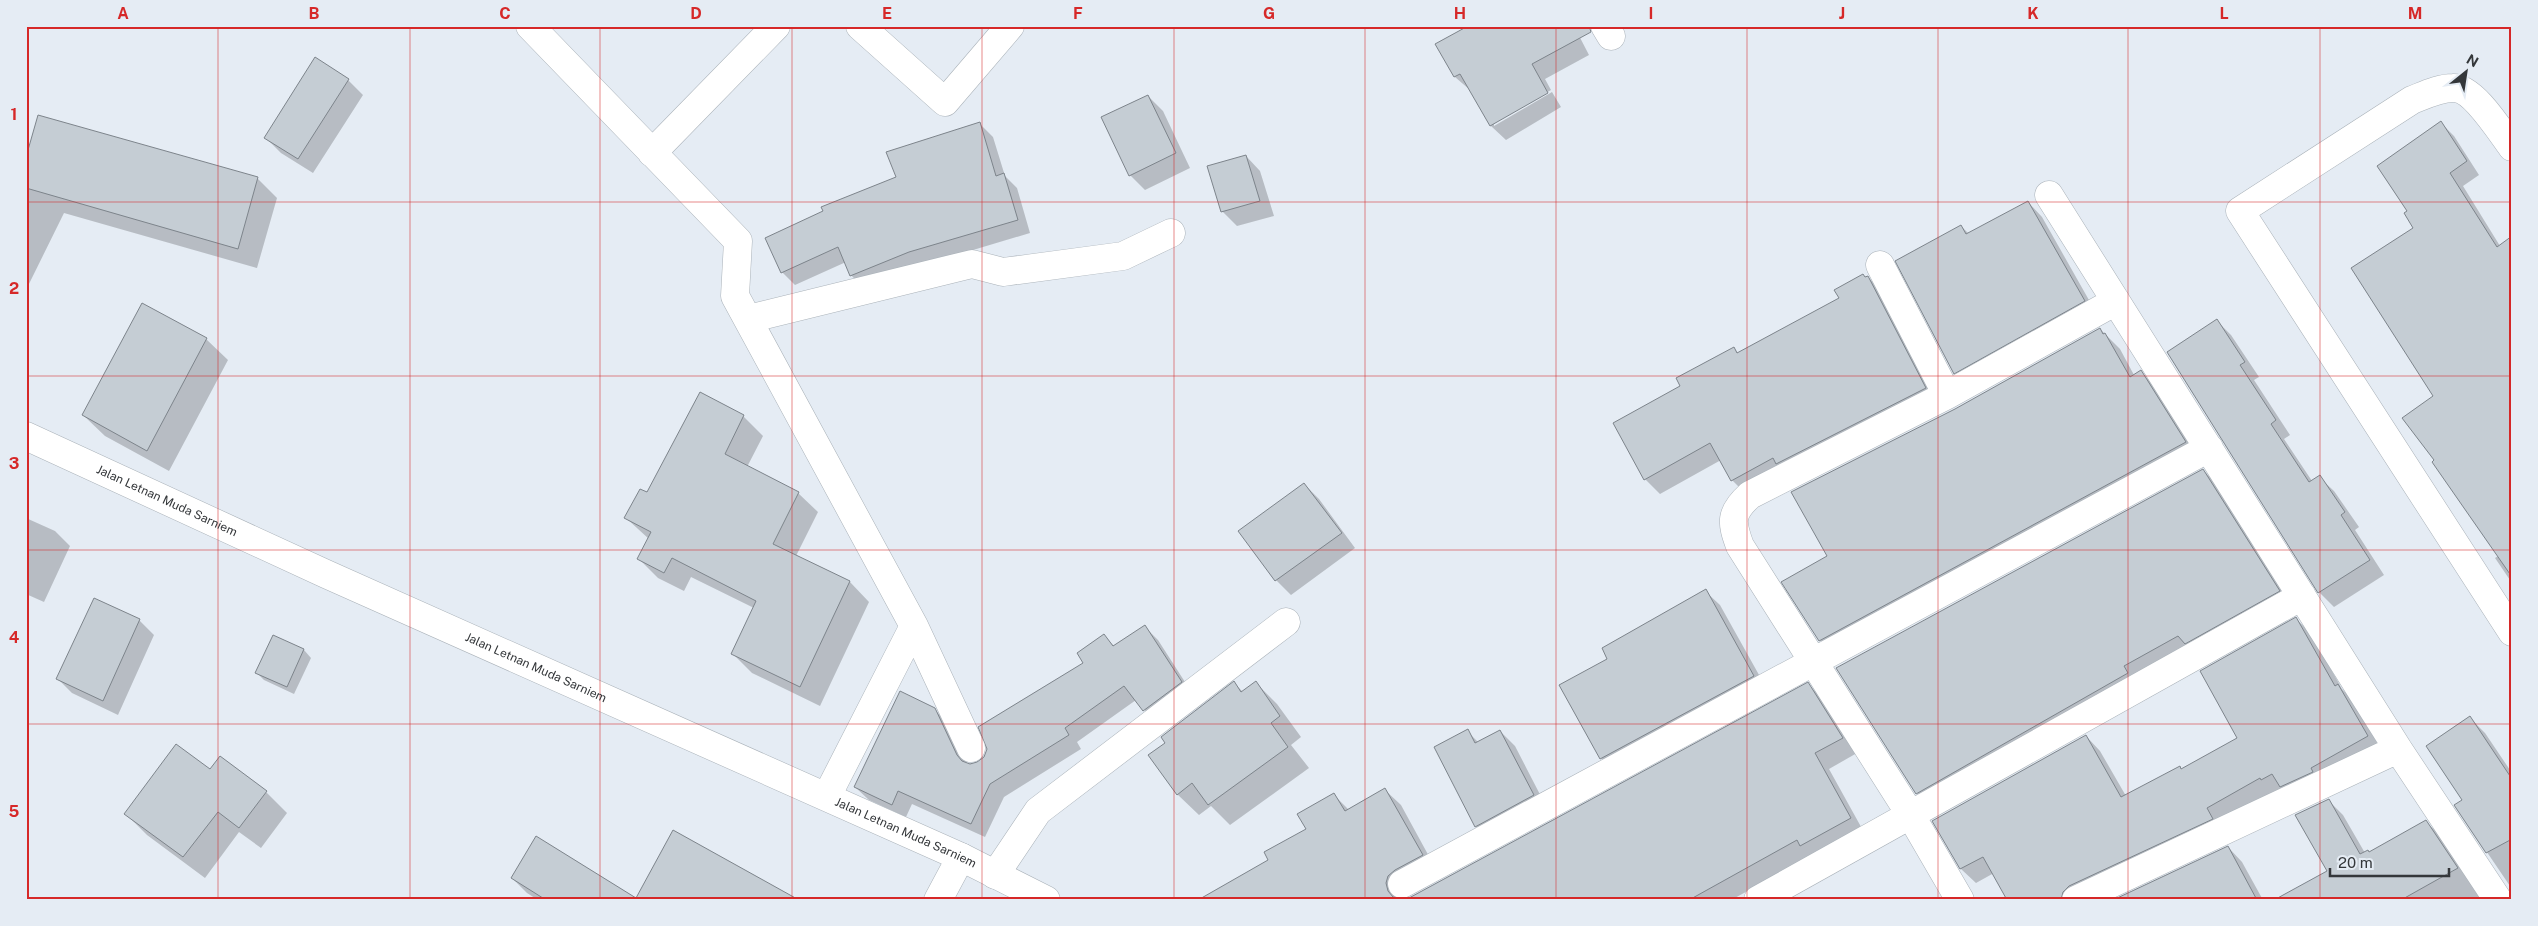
<svg xmlns="http://www.w3.org/2000/svg" width="2538" height="926" viewBox="0 0 2538 926" font-family="'Public Sans',sans-serif">
	<style>
		.shadow { fill: #0003 }
		.building { fill: #c5cdd4; stroke: #7d848b }
		.lines { fill: none; stroke-linecap: round; stroke-linejoin: round }
		.street-casing { stroke: #aab2b9; stroke-width: 29 }
		.secondary-casing { stroke: #aab2b9; stroke-width: 29 }
		.street { stroke: #fff; stroke-width: 28 }
		.secondary { stroke: #fff; stroke-width: 28 }
		.grid { fill: none; stroke: #d62828; stroke-width: 1; stroke-opacity: 0.55 }
		.labels { text-anchor: middle; stroke-width: 5; stroke-linejoin: round; paint-order: stroke }
		.street-label { font-size: 12px; fill: #34373a; stroke: #e5ecf4 }
		.neatline { fill: none; stroke: #d62828; stroke-width: 2 }
		.grid-label { font-size: 16px; text-anchor: middle; font-weight: bold; fill: #d62828 }
	</style>
	<rect width="100%" height="100%" fill="#e5ecf4"/>
	<path class="shadow" d="M 1463,26 L 1574,26 L 1589,55 L 1545,79 L 1551,90 L 1494,123 L 1494,126 L 1552,92 L 1561,107 L 1506,140 L 1491,126 L 1470,90 L 1455,77 L 1437,45 L 1465,29 Z
		M 348,80 L 363,95 L 313,173 L 281,153 L 266,138 Z
		M 1148,96 L 1163,111 L 1190,168 L 1145,190 L 1130,175 Z
		M 2441,123 L 2454,136 L 2479,175 L 2463,186 L 2500,246 L 2512,237 L 2512,583 L 2495,558 L 2498,556 L 2436,461 L 2434,396 L 2415,229 L 2409,211 Z
		M 980,124 L 993,137 L 1005,176 L 1017,188 L 1030,233 L 923,265 L 864,289 L 851,275 L 846,262 L 795,285 L 782,272 L 898,177 Z
		M 1246,156 L 1260,171 L 1274,216 L 1237,226 L 1222,211 Z
		M 26,162 L 257,178 L 277,198 L 257,268 L 64,213 L 26,290 Z
		M 2028,202 L 2042,217 L 2098,316 L 1969,388 L 1955,373 L 1961,226 L 1969,234 Z
		M 1868,277 L 1882,292 L 1940,403 L 1747,495 L 1732,480 L 1721,460 L 1660,494 L 1645,479 L 1681,386 L 1734,348 L 1739,354 L 1840,298 Z
		M 2217,321 L 2231,335 L 2259,377 L 2254,380 L 2290,435 L 2284,439 L 2312,481 L 2319,477 L 2334,491 L 2359,527 L 2355,530 L 2384,575 L 2334,607 L 2319,592 L 2168,353 Z
		M 2100,329 L 2120,349 L 2134,375 L 2140,371 L 2155,386 L 2200,458 L 1835,655 L 1820,640 L 1829,557 L 1955,410 Z
		M 206,339 L 228,360 L 169,471 L 105,436 L 83,415 Z
		M 700,393 L 743,416 L 763,436 L 747,467 L 798,493 L 818,512 L 796,556 L 850,582 L 869,602 L 820,706 L 752,673 L 732,653 L 754,608 L 691,577 L 684,591 L 658,578 L 638,558 L 649,539 L 626,518 L 648,494 Z
		M 2203,470 L 2218,485 L 2294,606 L 1932,808 L 1917,793 Z
		M 1304,484 L 1319,499 L 1355,548 L 1291,595 L 1276,580 L 1240,532 Z
		M 26,518 L 55,531 L 70,546 L 44,602 L 26,594 Z
		M 1705,591 L 1720,605 L 1768,691 L 1616,773 L 1601,758 L 1561,686 L 1609,659 Z
		M 94,600 L 139,620 L 154,635 L 118,715 L 72,693 L 58,679 Z
		M 2296,619 L 2311,633 L 2342,689 L 2353,700 L 2382,751 L 2085,900 L 2009,900 L 1994,873 L 1976,883 L 1961,869 L 1934,821 L 2086,736 L 2100,751 L 2126,796 L 2182,770 L 2239,738 Z
		M 1145,627 L 1158,640 L 1194,696 L 1157,724 L 1136,700 L 1077,742 L 1081,749 L 1004,797 L 985,837 L 912,804 L 906,817 L 869,800 L 855,787 L 934,709 L 948,723 L 967,764 L 978,763 L 1085,663 L 1104,636 L 1115,647 Z
		M 273,637 L 304,650 L 311,658 L 294,694 L 264,680 L 257,673 Z
		M 1234,683 L 1243,692 L 1256,683 L 1277,704 L 1301,737 L 1291,745 L 1309,768 L 1230,825 L 1211,806 L 1199,815 L 1177,794 L 1167,743 Z
		M 1808,684 L 1823,699 L 1857,753 L 1829,769 L 1865,834 L 1812,856 L 1731,900 L 1406,900 Z
		M 2470,718 L 2485,733 L 2512,773 L 2512,889 L 2455,805 L 2464,801 Z
		M 1467,731 L 1479,743 L 1500,731 L 1515,746 L 1548,810 L 1491,841 L 1476,826 Z
		M 210,770 L 266,792 L 287,813 L 261,848 L 239,832 L 205,878 L 147,835 L 126,814 Z
		M 1385,790 L 1401,805 L 1437,871 L 1404,892 L 1401,900 L 1235,900 L 1270,861 L 1308,829 L 1334,795 L 1349,810 Z
		M 2328,800 L 2343,815 L 2365,853 L 2369,853 L 2426,822 L 2441,836 L 2483,900 L 2277,900 L 2329,872 Z
		M 2228,847 L 2242,862 L 2263,900 L 2116,900 Z
		M 512,878 L 636,900 L 538,900 L 527,893 Z"/>
	<path class="building" d="M 1468,26 L 1589,26 L 1591,32 L 1532,64 L 1548,93 L 1490,126 L 1460,74 L 1454,77 L 1435,44 Z
		M 315,57 L 349,79 L 298,159 L 264,138 Z
		M 1148,95 L 1176,153 L 1129,176 L 1101,117 Z
		M 38,115 L 258,177 L 238,249 L 26,188 L 26,157 Z
		M 2441,121 L 2467,161 L 2450,173 L 2497,247 L 2512,236 L 2512,577 L 2432,462 L 2434,460 L 2402,418 L 2433,396 L 2351,268 L 2413,228 L 2404,213 L 2407,211 L 2377,166 Z
		M 980,122 L 996,176 L 1004,173 L 1018,220 L 909,252 L 850,276 L 838,247 L 781,273 L 765,238 L 823,211 L 821,207 L 896,177 L 886,152 Z
		M 1246,155 L 1260,201 L 1221,212 L 1207,166 Z
		M 2028,201 L 2085,301 L 1954,374 L 1895,261 L 1961,225 L 1966,234 Z
		M 1863,274 L 1865,277 L 1868,276 L 1926,388 L 1776,464 L 1773,458 L 1731,481 L 1710,443 L 1644,480 L 1613,423 L 1680,386 L 1676,378 L 1734,347 L 1737,353 L 1839,298 L 1834,290 Z
		M 142,303 L 207,338 L 147,451 L 82,415 Z
		M 2217,319 L 2245,362 L 2240,365 L 2276,420 L 2271,424 L 2309,482 L 2320,475 L 2345,512 L 2341,515 L 2370,560 L 2318,593 L 2167,352 Z
		M 2100,328 L 2103,334 L 2105,333 L 2130,377 L 2141,370 L 2186,442 L 1819,641 L 1781,582 L 1827,556 L 1791,492 L 1955,409 Z
		M 700,392 L 744,415 L 725,454 L 799,492 L 773,544 L 850,581 L 800,687 L 731,654 L 756,601 L 672,558 L 664,573 L 637,559 L 651,532 L 624,518 L 640,489 L 647,492 Z
		M 2203,469 L 2280,591 L 2185,644 L 2178,636 L 2124,666 L 2128,673 L 1916,794 L 1836,668 Z
		M 1304,483 L 1342,533 L 1275,581 L 1238,531 Z
		M 1706,589 L 1754,676 L 1600,759 L 1559,685 L 1607,659 L 1602,648 Z
		M 94,598 L 140,619 L 103,701 L 56,679 Z
		M 2296,617 L 2335,686 L 2338,684 L 2368,736 L 2311,768 L 2313,772 L 2280,787 L 2272,774 L 2261,780 L 2260,778 L 2207,808 L 2213,819 L 2069,886 L 2063,892 L 2061,900 L 2007,900 L 1983,857 L 1960,869 L 1932,821 L 2086,735 L 2121,797 L 2180,766 L 2181,769 L 2237,738 L 2200,671 Z
		M 1145,625 L 1182,682 L 1143,711 L 1124,686 L 1065,728 L 1069,735 L 990,784 L 971,824 L 898,791 L 892,805 L 854,787 L 900,691 L 935,708 L 957,755 L 962,761 L 970,764 L 977,762 L 984,757 L 987,749 L 978,727 L 1083,663 L 1077,653 L 1104,634 L 1113,646 Z
		M 273,635 L 304,649 L 287,687 L 255,673 Z
		M 1234,681 L 1241,692 L 1256,681 L 1280,716 L 1271,723 L 1288,747 L 1208,805 L 1192,783 L 1177,795 L 1148,755 L 1165,743 L 1161,737 Z
		M 1808,682 L 1843,738 L 1815,753 L 1851,818 L 1800,846 L 1797,840 L 1689,900 L 1198,900 L 1268,860 L 1264,852 L 1306,829 L 1297,814 L 1334,793 L 1345,811 L 1385,788 L 1423,855 L 1395,870 L 1388,876 L 1386,883 L 1388,891 L 1393,897 L 1401,900 L 1409,898 Z
		M 2470,716 L 2512,779 L 2512,839 L 2486,853 L 2454,805 L 2462,800 L 2426,746 Z
		M 1468,729 L 1475,743 L 1500,730 L 1534,795 L 1475,827 L 1434,747 Z
		M 176,744 L 210,769 L 220,756 L 267,791 L 239,828 L 218,812 L 183,857 L 124,814 Z
		M 2329,799 L 2360,854 L 2368,850 L 2369,852 L 2426,820 L 2458,868 L 2401,900 L 2274,900 L 2327,871 L 2295,815 Z
		M 673,830 L 799,900 L 546,900 L 511,878 L 536,836 L 636,898 Z
		M 2228,846 L 2257,900 L 2113,900 Z"/>
	<g class="lines">
		<g class="street-casing">
			<path id="street" d="M 530,26 L 738,241 L 735,296 L 914,626 L 971,748
				M 860,26 L 945,102 L 1010,26
				M 1605,26 L 1611,36
				M 2512,147 C 2500,131 2473,87 2453,88 C 2439,88 2425,95 2412,100 L 2240,211 L 2512,632
				M 652,153 L 776,26
				M 2049,195 L 2398,749 L 2498,900
				M 1880,265 L 1947,395
				M 748,319 L 972,264 L 1003,272 L 1123,256 L 1171,233
				M 827,796 L 914,626
				M 995,875 L 1038,811 L 1286,622
				M 1402,884 L 2209,448
				M 938,900 L 961,857
				M 1758,900 L 2302,596
				M 1960,900 L 1910,814 L 1740,546 C 1731,522 1730,513 1750,495 L 1947,395 L 2116,301
				M 2076,900 L 2398,749"/>
		</g>
		<g class="secondary-casing">
			<g id="secondary">
				<path id="s1" d="M 26,436 L 326,574 L 961,857 L 1046,900"/>
			</g>
		</g>
		<use href="#street" class="street"/>
		<use href="#secondary" class="secondary"/>
	</g>
	<path class="grid" d="M 218,26 L 218,900M 410,26 L 410,900M 600,26 L 600,900M 792,26 L 792,900M 982,26 L 982,900M 1174,26 L 1174,900M 1365,26 L 1365,900M 1556,26 L 1556,900M 1747,26 L 1747,900M 1938,26 L 1938,900M 2128,26 L 2128,900M 2320,26 L 2320,900M 26,202 L 2512,202M 26,376 L 2512,376M 26,550 L 2512,550M 26,724 L 2512,724"/>
	<g class="labels">
		<g class="street-label">
			<text dy="4" stroke="none"><textPath href="#s1" startOffset="155">Jalan Letnan Muda Sarniem</textPath></text>
			<text dy="4" stroke="none"><textPath href="#s1" startOffset="560">Jalan Letnan Muda Sarniem</textPath></text>
			<text dy="4" stroke="none"><textPath href="#s1" startOffset="965">Jalan Letnan Muda Sarniem</textPath></text>
		</g>
	</g>
	<rect width="2538" height="926" fill="none" stroke="#e5ecf4" stroke-width="55"/>
	<g transform="translate(2466 72) rotate(30)" stroke="#e5ecf4" stroke-width="4" paint-order="stroke">
	<path d="M0-4L9 19L0 12L-9 19Z" fill="#34373a"/>
	<text y="-8" font-size="14" font-weight="bold" text-anchor="middle" fill="#34373a">N</text>
	</g>
	<path d="M2330 868v8h119v-8" fill="none" stroke="#34373a" stroke-width="2.5"/>
	<text x="2338" y="868" font-size="15" fill="#34373a" stroke="#e5ecf4" stroke-width="4" paint-order="stroke">20 m</text>
	<rect x="28" y="28" width="2482" height="870" class="neatline"/>
	<g class="grid-label">
		<text x="123" y="19">A</text>
		<text x="314" y="19">B</text>
		<text x="505" y="19">C</text>
		<text x="696" y="19">D</text>
		<text x="887" y="19">E</text>
		<text x="1078" y="19">F</text>
		<text x="1269" y="19">G</text>
		<text x="1460" y="19">H</text>
		<text x="1651" y="19">I</text>
		<text x="1842" y="19">J</text>
		<text x="2033" y="19">K</text>
		<text x="2224" y="19">L</text>
		<text x="2415" y="19">M</text>
		<text x="14" y="120">1</text>
		<text x="14" y="294">2</text>
		<text x="14" y="469">3</text>
		<text x="14" y="643">4</text>
		<text x="14" y="817">5</text>
	</g>
</svg>
